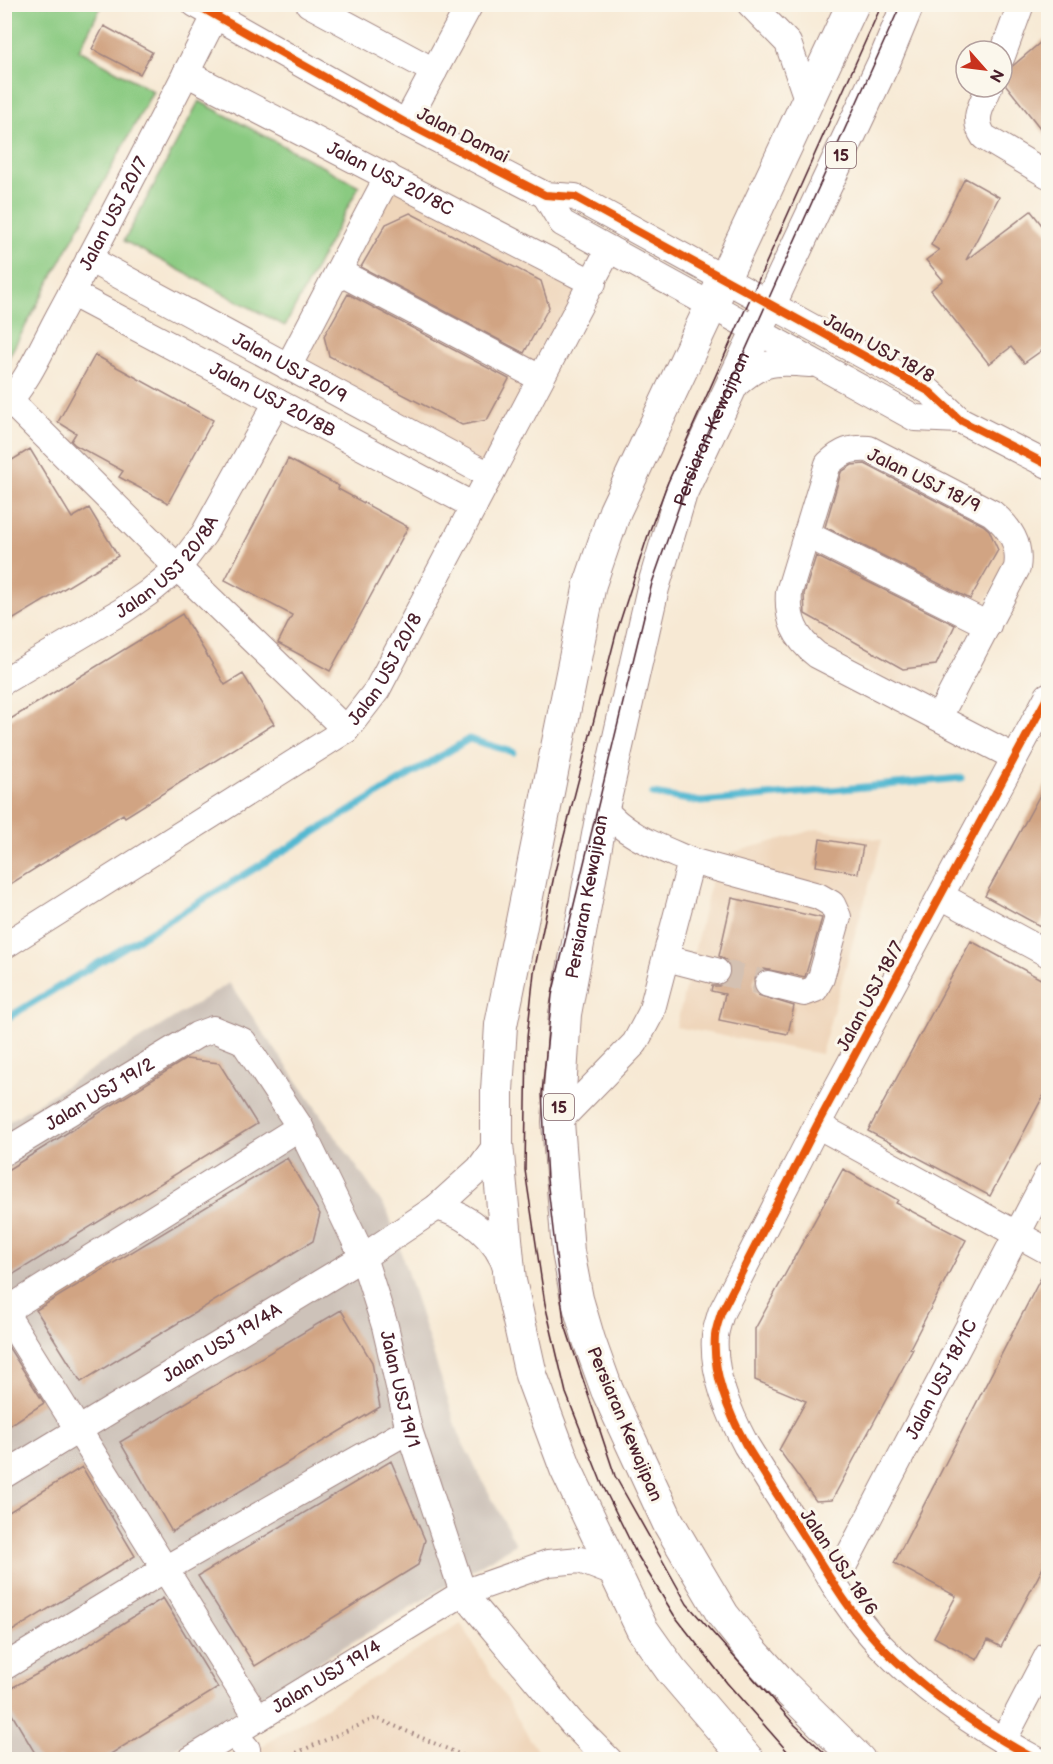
<svg xmlns="http://www.w3.org/2000/svg" width="1053" height="1764" viewBox="0 0 1053 1764" font-family="'Balsamiq Sans',sans-serif">
	<style>
		.built { fill: #efd6bb }
		.industrial { fill: #cdc2b9 }
		.green { fill: #8aca81; stroke: #6a7456; stroke-width: 1.5 }
		.lines { fill: none; stroke-linecap: round; stroke-linejoin: round }
		.stream { stroke: #52b8d1; stroke-width: 7 }
		.building { fill: #d1a483 }
		.minor-tunnel { stroke: #d4c1b2; stroke-width: 26; stroke-dasharray: 26 13; stroke-linecap: butt }
		.minor-casing { stroke: #a08480; stroke-width: 28 }
		.major-casing { stroke: #a08480; stroke-width: 34 }
		.path { stroke: #a08480; stroke-width: 4; stroke-dasharray: 1.5 4.5; stroke-linecap: butt }
		.minor { stroke: #fff; stroke-width: 26 }
		.major { stroke: #fff; stroke-width: 32 }
		.tram { stroke: #4a1f2b; stroke-width: 1.5 }
		.cycleway-casing { stroke: #fbf7ec; stroke-width: 11 }
		.cycleway { stroke: #e8590c; stroke-width: 8 }
		.labels { text-anchor: middle; stroke-width: 6; stroke-linejoin: round; paint-order: stroke }
		.shield { fill: #fbf7ec; stroke: #7f6065; stroke-width: 1.5 }
		.shield-label { font-size: 16px; font-weight: bold; fill: #4a1f2b }
		.street-label { font-size: 18px; fill: #4a1f2b; stroke: #fbf7ec }
	</style>
	<rect width="100%" height="100%" fill="#fbf7ec"/>
	<filter id="ink" filterUnits="userSpaceOnUse"><feTurbulence type="fractalNoise" baseFrequency=".0167" numOctaves="2"/><feDisplacementMap in="SourceGraphic" scale="12" xChannelSelector="R" yChannelSelector="G"/><feConvolveMatrix kernelMatrix="1 2 1 2 8 2 1 2 1" color-interpolation-filters="sRGB"/></filter>
	<filter id="wash" filterUnits="userSpaceOnUse"><feTurbulence type="fractalNoise" baseFrequency=".008" numOctaves="4" result="noise"/><feDisplacementMap in="SourceGraphic" scale="24" xChannelSelector="R" yChannelSelector="G"/><feGaussianBlur stdDeviation="1.35" result="paint"/><feColorMatrix in="noise" values="0 0 0 0 0 0 0 0 0 0 0 0 0 0 0 0 0 1.4 0 .05"/><feComposite in="paint" operator="in"/></filter>
	<g filter="url(#wash)">
		<rect width="100%" height="100%" fill="#f7e9d4"/>
		<path class="built" d="M 388,176 L 593,283 L 489,475 L 288,367 Z
			M 854,456 L 989,521 L 1003,535 L 1008,560 L 933,702 L 815,642 L 796,603 L 833,471 Z
			M 817,829 L 882,840 L 821,1054 L 676,1027 L 717,857 Z
			M 461,1624 L 542,1759 L 239,1760 Z"/>
		<path class="industrial" d="M 229,983 L 388,1212 L 460,1438 L 516,1544 L 157,1759 L 5,1760 L 5,1124 Z"/>
		<path class="green" d="M 5,4 L 102,5 L 79,50 L 153,91 L 5,364 Z
			M 199,101 L 359,186 L 285,326 L 124,241 Z"/>
		<g class="lines">
			<path class="stream" d="M 653,794 L 701,802 L 961,778
				M 4,1020 L 469,739 L 513,752"/>
		</g>
		<g id="blocks">
			<path class="building" d="M 104,26 L 152,52 L 140,74 L 92,49 Z
				M 1048,36 L 1048,138 L 1002,80 L 1002,75 Z
				M 965,178 L 999,197 L 966,260 L 1031,211 L 1048,233 L 1048,346 L 1024,363 L 1011,347 L 989,364 L 931,290 L 943,280 L 926,260 L 939,250 L 931,245 Z
				M 410,213 L 541,281 L 549,307 L 524,353 L 361,267 L 386,224 Z
				M 348,294 L 509,379 L 487,420 L 462,425 L 329,356 L 324,336 Z
				M 95,355 L 213,420 L 168,503 L 119,477 L 123,471 L 75,445 L 71,441 L 76,433 L 58,422 Z
				M 30,449 L 72,518 L 89,508 L 118,556 L 4,625 L 4,465 Z
				M 288,459 L 339,486 L 338,489 L 408,527 L 330,671 L 278,643 L 292,615 L 225,580 Z
				M 865,464 L 983,525 L 989,530 L 998,550 L 970,599 L 825,527 L 841,472 L 852,465 Z
				M 816,556 L 955,625 L 936,665 L 903,669 L 805,614 L 804,594 Z
				M 182,614 L 225,685 L 243,674 L 274,724 L 125,817 L 123,814 L 4,888 L 4,723 Z
				M 1048,780 L 1048,911 L 1040,926 L 985,896 Z
				M 820,839 L 863,846 L 858,873 L 816,866 Z
				M 732,898 L 822,918 L 805,977 L 764,969 L 758,973 L 754,980 L 754,989 L 758,995 L 794,1006 L 788,1034 L 719,1020 L 725,994 L 711,991 L 712,986 L 719,986 L 726,982 L 731,974 L 731,968 L 727,961 L 719,956 Z
				M 971,941 L 1048,983 L 1048,1087 L 990,1196 L 868,1131 Z
				M 186,1059 L 219,1063 L 257,1124 L 4,1280 L 4,1172 Z
				M 287,1158 L 320,1214 L 313,1241 L 81,1382 L 36,1310 Z
				M 843,1169 L 898,1200 L 896,1203 L 966,1240 L 910,1348 L 913,1349 L 832,1500 L 816,1501 L 779,1450 L 806,1401 L 755,1380 L 755,1329 Z
				M 1047,1266 L 1048,1266 L 1048,1558 L 1001,1647 L 988,1640 L 977,1660 L 934,1637 L 956,1596 L 894,1563 Z
				M 341,1310 L 372,1362 L 380,1407 L 172,1532 L 120,1442 Z
				M 4,1340 L 44,1403 L 4,1429 Z
				M 391,1461 L 425,1540 L 418,1565 L 255,1666 L 198,1576 Z
				M 82,1467 L 135,1556 L 4,1636 L 4,1515 Z
				M 163,1598 L 218,1688 L 101,1760 L 65,1760 L 60,1757 L 56,1760 L 39,1760 L 4,1701 L 4,1692 L 79,1651 Z"/>
		</g>
	</g>
	<g filter="url(#ink)">
		<use href="#blocks" fill-opacity="0" stroke="#a08480" stroke-width="1.5"/>
		<g class="lines">
			<path class="minor-tunnel" d="M 716,971 L 768,984"/>
			<g class="minor-casing">
				<g id="minor">
					<path d="M 195,4 L 406,123 L 545,195 L 575,197 L 930,392 L 960,420 L 1048,465"/>
					<path d="M 309,4 L 434,71"/>
					<path d="M 750,4 L 788,43 L 808,102"/>
					<path d="M 1002,56 L 1021,4"/>
					<path id="s1" d="M 186,73 L 593,283"/>
					<path d="M 989,87 C 982,106 971,118 984,137 L 1048,175"/>
					<path d="M 406,123 L 470,4"/>
					<path d="M 545,195 L 562,223 L 915,418 L 960,420"/>
					<path id="s2" d="M 89,259 L 489,475"/>
					<path d="M 339,272 L 540,378"/>
					<path id="s3" d="M 71,293 L 474,506"/>
					<path d="M 288,367 L 388,176"/>
					<path d="M 730,390 C 760,361 771,361 810,364"/>
					<path d="M 10,401 L 178,568 L 346,730"/>
					<path id="s4" d="M 4,406 C 25,388 47,337 61,312 C 114,214 165,115 215,16"/>
					<path d="M 806,534 L 988,625"/>
					<path id="s5" d="M 4,681 L 122,611 L 148,593 L 178,568 L 204,534 L 277,402"/>
					<path d="M 939,717 L 1017,568 C 1021,544 1010,528 992,513 L 869,449 C 850,448 842,451 828,464 L 789,592 C 787,619 795,638 817,655 L 1014,757"/>
					<path d="M 691,861 L 818,896 L 832,904 L 838,917 L 821,978 L 815,989 L 804,993 L 768,984"/>
					<path d="M 941,896 L 1048,954"/>
					<path id="s6" d="M 4,946 L 346,730 L 377,690 L 609,249"/>
					<path d="M 666,958 L 716,971"/>
					<path d="M 558,1122 L 635,1043 L 651,1013 L 691,861 C 659,847 625,836 603,808"/>
					<path d="M 817,1125 L 1048,1251"/>
					<path id="s7" d="M 4,1152 L 197,1035 L 213,1029 L 243,1041 L 300,1127 L 363,1257 L 385,1326 L 409,1430 L 463,1593 L 572,1723 L 609,1760"/>
					<path d="M 437,1207 C 469,1216 497,1238 507,1270"/>
					<path d="M 4,1311 L 258,1718"/>
					<path d="M 4,1312 L 300,1127"/>
					<path id="s8" d="M 4,1475 L 363,1257 L 437,1207 L 479,1169 L 497,1144"/>
					<path id="s9" d="M 834,1584 L 1048,1175"/>
					<path d="M 4,1667 L 165,1569 L 409,1430"/>
					<path d="M 233,1733 L 247,1749 L 248,1760"/>
					<path d="M 1003,1741 L 1048,1655"/>
					<path id="s10" d="M 190,1760 L 463,1593 L 548,1563 L 580,1560 L 614,1573"/>
					<path d="M 1037,1760 C 979,1729 925,1692 879,1644 C 854,1617 834,1585 815,1554 C 792,1518 769,1482 746,1445 C 729,1413 712,1374 715,1336 C 716,1328 719,1320 721,1313 L 817,1125 L 1048,696"/>
				</g>
			</g>
			<g class="major-casing">
				<g id="major">
					<path d="M 748,1760 L 671,1670 L 642,1629 L 566,1469 L 531,1375 L 510,1281 L 497,1144 L 497,1091 L 501,1025 L 590,584 L 615,511 L 853,4"/>
					<path id="s11" d="M 859,1760 L 782,1684 L 751,1650 L 723,1615 L 668,1522 L 607,1390 L 589,1340 L 577,1299 L 568,1252 L 558,1122 L 565,1014 L 603,808 L 653,588 L 681,493 L 884,62 L 908,4"/>
				</g>
			</g>
			<path class="path" d="M 280,1760 L 376,1718 L 473,1760"/>
			<use href="#minor" class="minor"/>
			<use href="#major" class="major"/>
			<g class="tram">
				<path d="M 795,1760 L 727,1683 L 674,1615 L 636,1553 L 602,1484 L 566,1393 L 545,1304 L 525,1170 L 527,1038 L 534,972 L 555,871 L 616,634 L 647,538 L 668,482 L 882,4"/>
				<path id="s12" d="M 832,1760 L 795,1725 L 687,1604 L 615,1476 L 564,1322 L 547,1179 L 542,1093 L 552,995 L 652,583 L 693,467 L 901,4"/>
			</g>
			<g class="cycleway-casing">
				<path id="cycleway" d="M 195,4 L 406,123 L 545,195 L 575,197 L 930,392 L 960,420 L 1048,465
					M 1037,1760 C 979,1729 925,1692 879,1644 C 854,1617 834,1585 815,1554 C 792,1518 769,1482 746,1445 C 729,1413 712,1374 715,1336 C 716,1328 719,1320 721,1313 L 817,1125 L 1048,696"/>
			</g>
			<use href="#cycleway" class="cycleway"/>
		</g>
	</g>
	<g class="labels">
		<g class="shield">
			<rect x="826" y="142" width="30" height="26" rx="4.5"/>
			<rect x="544" y="1094" width="30" height="26" rx="4.5"/>
		</g>
		<g class="shield-label">
			<text x="841" y="161">15</text>
			<text x="559" y="1113">15</text>
		</g>
		<g class="street-label">
			<text transform="translate(463 135) rotate(27)" y="6">Jalan Damai</text>
			<text dy="6" stroke="none"><textPath href="#s1" startOffset="230">Jalan USJ 20/8C</textPath></text>
			<text dy="6" stroke="none"><textPath href="#s4" startOffset="222">Jalan USJ 20/7</textPath></text>
			<text transform="translate(879 348) rotate(29)" y="6">Jalan USJ 18/8</text>
			<text dy="6" stroke="none"><textPath href="#s2" startOffset="228">Jalan USJ 20/9</textPath></text>
			<text dy="6" stroke="none"><textPath href="#s3" startOffset="228">Jalan USJ 20/8B</textPath></text>
			<text dy="6" stroke="none"><textPath href="#s12" startOffset="1440">Persiaran Kewajipan</textPath></text>
			<text transform="translate(924 480) rotate(26)" y="6">Jalan USJ 18/9</text>
			<text dy="6" stroke="none"><textPath href="#s5" startOffset="201">Jalan USJ 20/8A</textPath></text>
			<text dy="6" stroke="none"><textPath href="#s6" startOffset="477">Jalan USJ 20/8</textPath></text>
			<text dy="6" stroke="none"><textPath href="#s11" startOffset="954">Persiaran Kewajipan</textPath></text>
			<text transform="translate(870 996) rotate(-62)" y="6">Jalan USJ 18/7</text>
			<text dy="6" stroke="none"><textPath href="#s7" startOffset="112">Jalan USJ 19/2</textPath></text>
			<text dy="6" stroke="none"><textPath href="#s8" startOffset="255">Jalan USJ 19/4A</textPath></text>
			<text dy="6" stroke="none"><textPath href="#s9" startOffset="231">Jalan USJ 18/1C</textPath></text>
			<text dy="6" stroke="none"><textPath href="#s7" startOffset="660">Jalan USJ 19/1</textPath></text>
			<text transform="translate(625 1424) rotate(67)" y="6">Persiaran Kewajipan</text>
			<text transform="translate(839 1562) rotate(56)" y="6">Jalan USJ 18/6</text>
			<text dy="6" stroke="none"><textPath href="#s10" startOffset="160">Jalan USJ 19/4</textPath></text>
		</g>
	</g>
	<rect width="1053" height="1764" fill="none" stroke="#fbf7ec" stroke-width="24"/>
	<g transform="translate(984 69) rotate(118)"><circle r="28" fill="#fbf7ec" stroke="#b4a19f" stroke-width="1.5"/>
	<path d="M0-4.5L10 22L0 15L-10 22Z" fill="#c8321e"/>
	<text y="-9" font-size="16" font-weight="bold" text-anchor="middle" fill="#4a1f2b">N</text>
	</g>
</svg>
